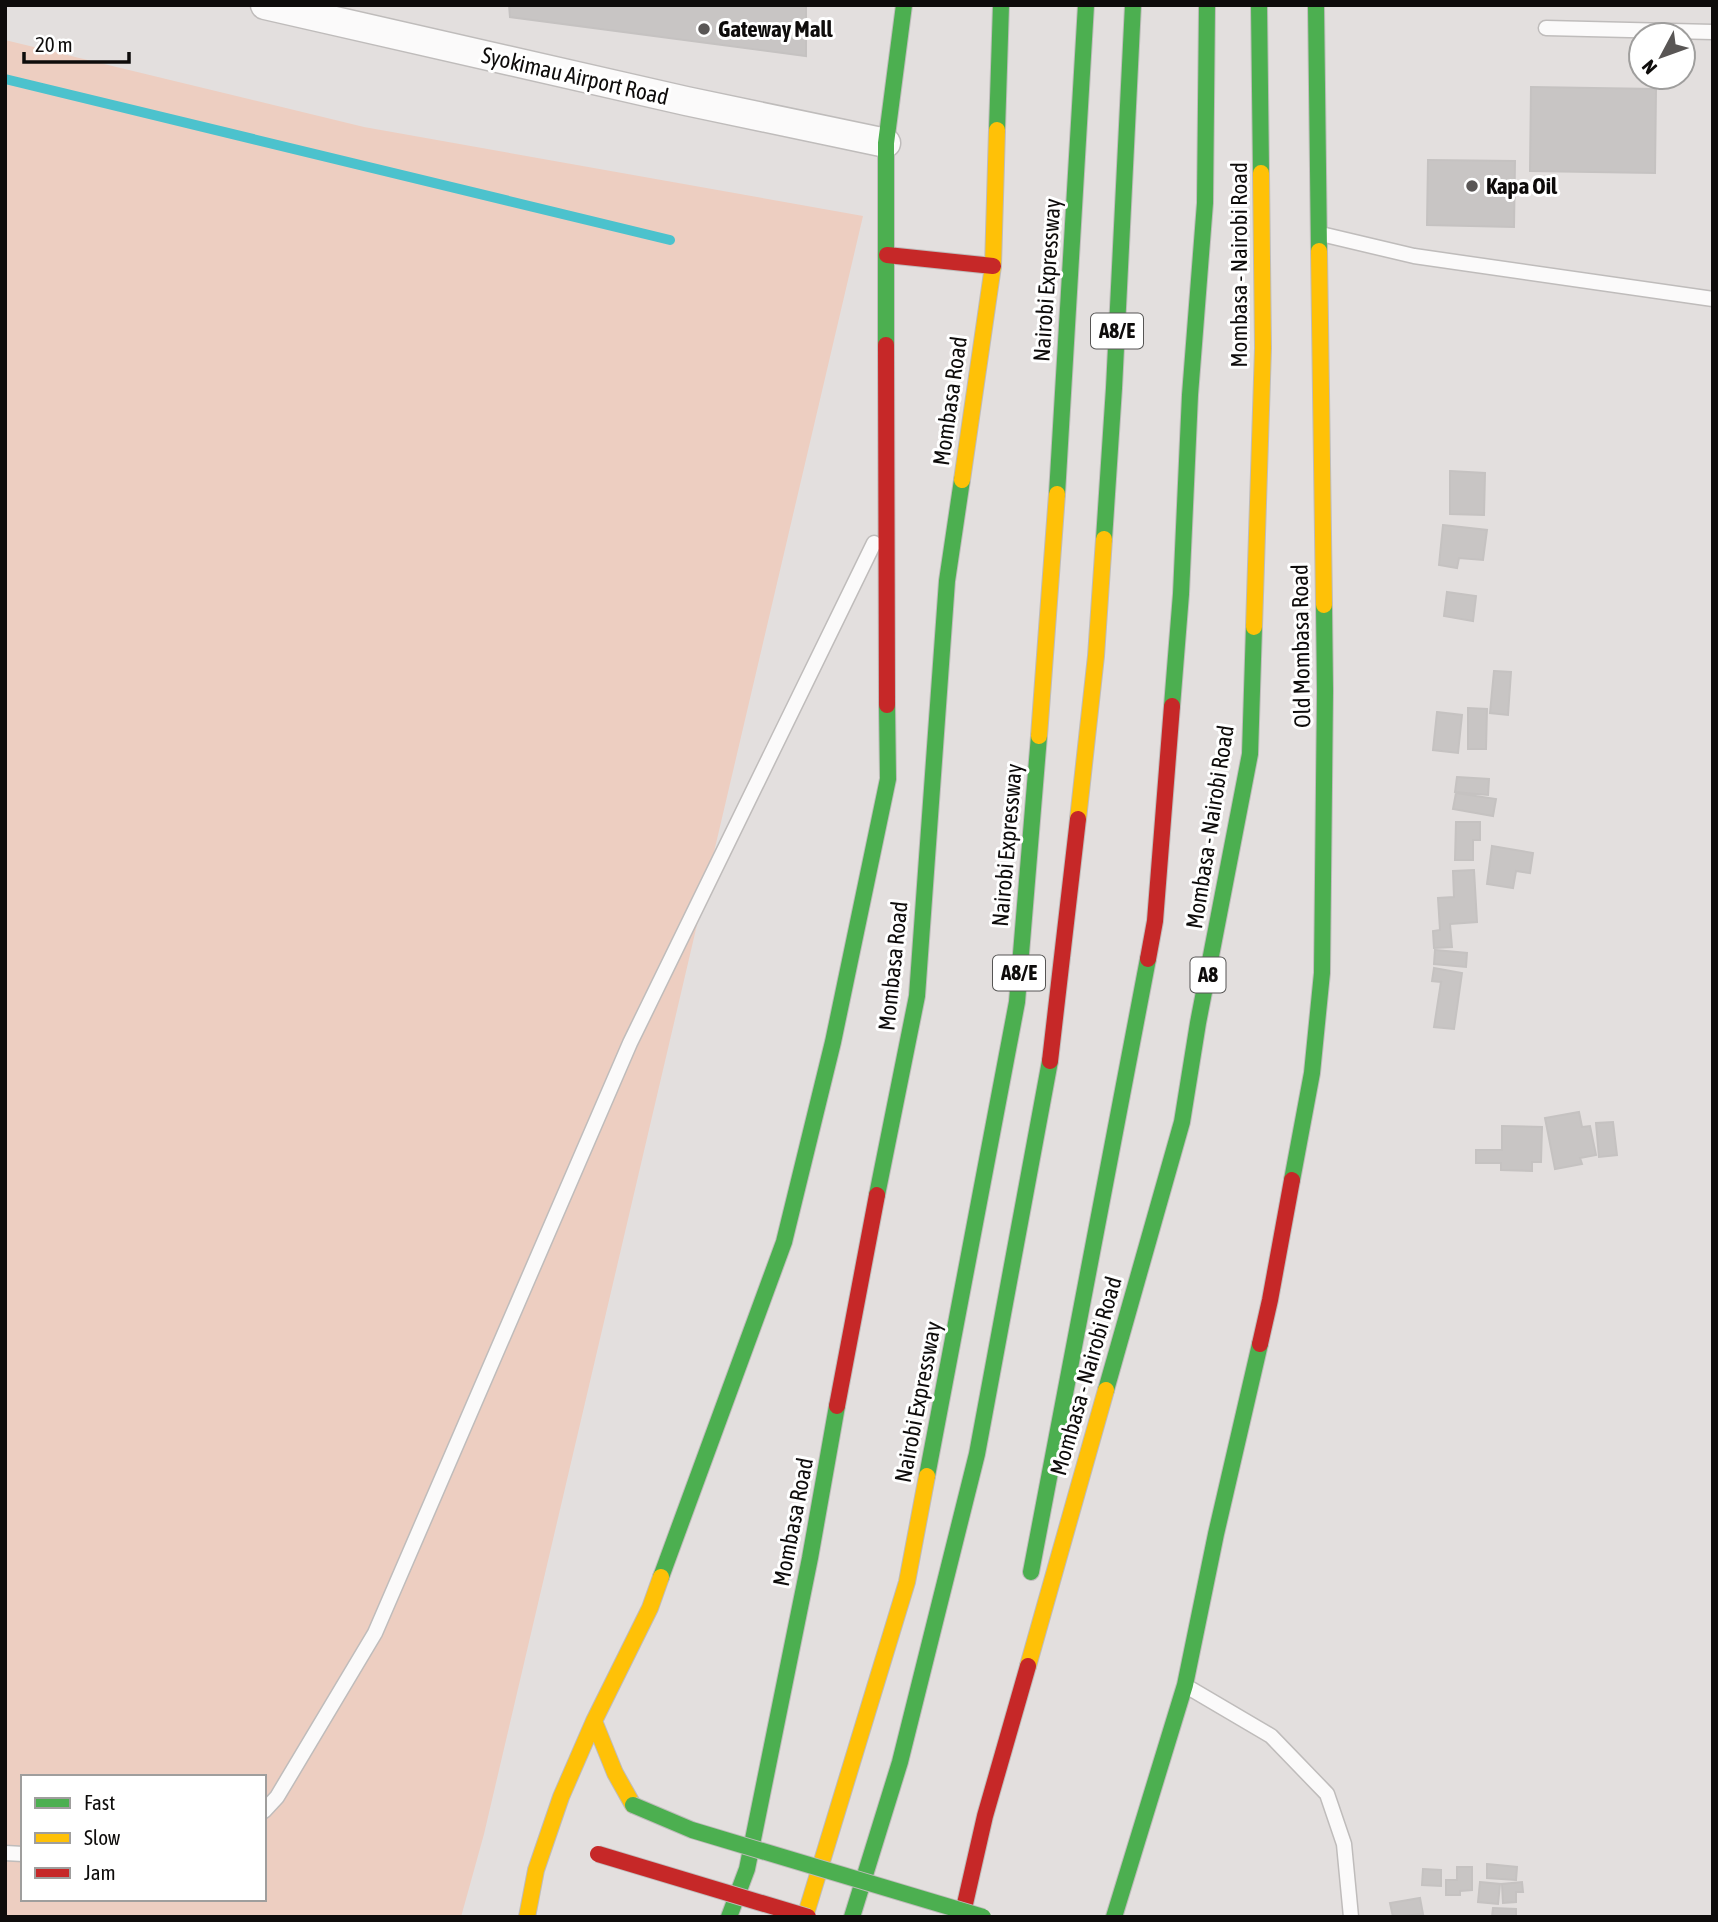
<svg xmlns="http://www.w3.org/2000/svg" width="1718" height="1922" viewBox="0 0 1718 1922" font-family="'Asap Condensed',sans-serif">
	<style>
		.green { fill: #edcec1; fill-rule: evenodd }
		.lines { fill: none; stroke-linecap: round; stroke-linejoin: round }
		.stream { stroke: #4cc2cd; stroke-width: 10 }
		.building { fill: #c8c5c4; stroke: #c5c2c1; stroke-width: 2 }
		.lane-casing { stroke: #bfbcbb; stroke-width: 17 }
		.street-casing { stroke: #bfbcbb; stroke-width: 31 }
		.fast-casing { stroke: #bfbcbb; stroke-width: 18 }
		.slow-casing { stroke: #bfbcbb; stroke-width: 18 }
		.jam-casing { stroke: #bfbcbb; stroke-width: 18 }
		.lane { stroke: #fbfafa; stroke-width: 14 }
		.street { stroke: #fbfafa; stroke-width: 28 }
		.fast { stroke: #4caf50; stroke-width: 16 }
		.slow { stroke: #ffc107; stroke-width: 16 }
		.jam { stroke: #c62828; stroke-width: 16 }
		.fast-bridge-casing { stroke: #bfbcbb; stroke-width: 18; stroke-linecap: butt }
		.jam-bridge-casing { stroke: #bfbcbb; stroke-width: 18; stroke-linecap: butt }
		.fast-bridge { stroke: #4caf50; stroke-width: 16 }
		.jam-bridge { stroke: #c62828; stroke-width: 16 }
		.poi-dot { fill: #595655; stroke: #fff; stroke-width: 2.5 }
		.labels { text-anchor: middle; stroke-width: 6; stroke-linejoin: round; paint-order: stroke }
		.shield { fill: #fff; stroke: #565554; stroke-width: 2 }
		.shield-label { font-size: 21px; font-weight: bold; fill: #0e0c0b }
		.poi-label { font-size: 23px; font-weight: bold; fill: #0e0c0b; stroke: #fff; text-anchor: start }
		.street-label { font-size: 23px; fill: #0e0c0b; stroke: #fff }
	</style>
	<rect width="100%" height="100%" fill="#e3dfde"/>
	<path class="green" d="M 5,40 L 364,127 L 863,216 L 484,1834 L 461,1917 L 5,1917 ZM 23,1777 L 264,1777 L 264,1899 L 23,1899 Z"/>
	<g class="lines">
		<path class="stream" d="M 5,79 L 670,240"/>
	</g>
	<path class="building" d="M 509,5 L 806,5 L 806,56 L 510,17 Z
		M 1531,87 L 1656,89 L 1655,173 L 1530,171 Z
		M 1428,160 L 1515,161 L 1514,227 L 1427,225 Z
		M 1450,471 L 1485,473 L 1484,515 L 1450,514 Z
		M 1443,525 L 1487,530 L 1483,560 L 1459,558 L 1457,568 L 1439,565 Z
		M 1447,592 L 1476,596 L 1473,621 L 1444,616 Z
		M 1494,671 L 1511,672 L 1508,715 L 1490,713 Z
		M 1468,708 L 1487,709 L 1486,749 L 1468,749 Z
		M 1437,712 L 1462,715 L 1458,753 L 1433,750 Z
		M 1457,777 L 1489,779 L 1488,795 L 1455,792 Z
		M 1456,793 L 1496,799 L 1493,816 L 1453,809 Z
		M 1456,822 L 1480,822 L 1480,840 L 1473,840 L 1473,860 L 1455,860 Z
		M 1492,846 L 1533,853 L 1530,873 L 1516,871 L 1513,888 L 1487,884 Z
		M 1474,870 L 1477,922 L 1450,924 L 1452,947 L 1434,948 L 1433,931 L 1440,930 L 1438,898 L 1454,897 L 1453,871 Z
		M 1435,950 L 1467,953 L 1466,967 L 1434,964 Z
		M 1434,968 L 1462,973 L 1454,1029 L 1434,1027 L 1441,982 L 1432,981 Z
		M 1579,1112 L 1582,1127 L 1590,1126 L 1596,1155 L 1580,1158 L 1582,1164 L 1555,1169 L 1545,1118 Z
		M 1613,1122 L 1617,1155 L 1599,1157 L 1596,1123 Z
		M 1502,1126 L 1542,1127 L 1541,1162 L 1532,1162 L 1532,1171 L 1501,1170 L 1501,1163 L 1476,1163 L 1476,1150 L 1502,1150 Z
		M 1487,1864 L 1517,1867 L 1516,1880 L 1487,1878 Z
		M 1457,1867 L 1472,1867 L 1472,1890 L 1460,1891 L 1460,1895 L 1446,1895 L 1446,1880 L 1457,1880 Z
		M 1423,1869 L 1441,1870 L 1441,1886 L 1422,1885 Z
		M 1480,1882 L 1500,1884 L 1498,1904 L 1478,1902 Z
		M 1522,1882 L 1523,1892 L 1516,1892 L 1516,1902 L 1503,1903 L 1502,1884 Z
		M 1420,1898 L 1423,1914 L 1393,1917 L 1390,1903 Z
		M 1493,1908 L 1516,1909 L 1516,1917 L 1492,1917 Z"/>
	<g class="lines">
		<g class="lane-casing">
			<path id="lane" d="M 1546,28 L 1713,32
				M 1321,234 L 1414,256 L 1713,299
				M 1186,1686 L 1271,1736 L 1327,1794 L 1344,1844 L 1351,1917
				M 264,1811 L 277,1797 L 375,1633 L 630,1043 L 874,543
				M 5,1853 L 23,1854"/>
		</g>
		<g class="street-casing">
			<path id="street" d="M 265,5 L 686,101 L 886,143"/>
		</g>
		<g class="fast-casing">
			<path id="fast" d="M 1259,5 L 1261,173
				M 1316,5 L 1319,251
				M 997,130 L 1001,5
				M 886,345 L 886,143 L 904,5
				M 1057,494 L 1086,5
				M 1104,539 L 1114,388 L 1133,5
				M 1172,706 L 1181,594 L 1190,395 L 1205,203 L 1207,5
				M 1292,1180 L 1312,1073 L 1322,973 L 1325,691 L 1324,605
				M 877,1195 L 917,996 L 947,581 L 962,480
				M 1106,1390 L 1182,1122 L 1198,1023 L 1250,754 L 1254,627
				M 927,1476 L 1017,1002 L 1039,736
				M 1031,1572 L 1148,959
				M 661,1577 L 784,1242 L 833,1042 L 888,779 L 887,705
				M 729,1917 L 747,1869 L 810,1558 L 837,1406
				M 852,1917 L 900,1762 L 977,1454 L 1050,1061
				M 1114,1917 L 1185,1685 L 1216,1534 L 1260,1344"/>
		</g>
		<g class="slow-casing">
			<path id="slow" d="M 1319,251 L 1324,605
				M 962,480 L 993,266 L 997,130
				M 1254,627 L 1263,348 L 1261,173
				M 1039,736 L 1057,494
				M 1078,819 L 1096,656 L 1104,539
				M 1028,1666 L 1106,1390
				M 594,1721 L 615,1773 L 633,1805
				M 527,1917 L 536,1870 L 561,1797 L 594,1721 L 650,1608 L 661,1577
				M 805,1917 L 907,1582 L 927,1476"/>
		</g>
		<g class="jam-casing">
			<path id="jam" d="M 887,255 L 993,266
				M 886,345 L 887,705
				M 1148,959 L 1155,921 L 1172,706
				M 1050,1061 L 1078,819
				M 1260,1344 L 1270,1300 L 1292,1180
				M 837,1406 L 877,1195
				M 962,1917 L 985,1816 L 1028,1666"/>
		</g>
		<use href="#lane" class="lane"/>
		<use href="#street" class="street"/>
		<use href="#fast" class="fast"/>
		<use href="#slow" class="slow"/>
		<use href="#jam" class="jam"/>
		<g class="fast-bridge-casing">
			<path id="fast-bridge" d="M 633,1805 L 692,1830 L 983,1917"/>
		</g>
		<g class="jam-bridge-casing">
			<path id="jam-bridge" d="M 598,1854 L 808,1917"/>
		</g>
		<use href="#fast-bridge" class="fast-bridge"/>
		<use href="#jam-bridge" class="jam-bridge"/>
	</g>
	<g class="poi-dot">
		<circle cx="704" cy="29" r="7"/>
		<circle cx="1472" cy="186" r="7"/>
	</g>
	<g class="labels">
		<g class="shield">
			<rect x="1091" y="313.5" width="52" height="35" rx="5"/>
			<rect x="993" y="955.5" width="52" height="35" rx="5"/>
			<rect x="1190.5" y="957.5" width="35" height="35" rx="5"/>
		</g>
		<g class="shield-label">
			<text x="1117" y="338">A8/E</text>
			<text x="1019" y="980">A8/E</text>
			<text x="1208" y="982">A8</text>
		</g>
		<g class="poi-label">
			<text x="718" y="37">Gateway Mall</text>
			<text x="1486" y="194">Kapa Oil</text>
		</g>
		<g class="street-label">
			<text transform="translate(575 76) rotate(13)" y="8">Syokimau Airport Road</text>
			<text transform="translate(1239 265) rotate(-90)" y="8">Mombasa - Nairobi Road</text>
			<text transform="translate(1047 280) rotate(-86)" y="8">Nairobi Expressway</text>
			<text transform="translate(950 401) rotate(-82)" y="8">Mombasa Road</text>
			<text transform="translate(1301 646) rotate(-91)" y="8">Old Mombasa Road</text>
			<text transform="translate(1210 827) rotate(-81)" y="8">Mombasa - Nairobi Road</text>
			<text transform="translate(1007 845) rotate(-85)" y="8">Nairobi Expressway</text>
			<text transform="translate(893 966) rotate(-84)" y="8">Mombasa Road</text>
			<text transform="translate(1086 1376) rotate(-74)" y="8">Mombasa - Nairobi Road</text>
			<text transform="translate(918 1402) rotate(-79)" y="8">Nairobi Expressway</text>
			<text transform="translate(793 1522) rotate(-79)" y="8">Mombasa Road</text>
		</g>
	</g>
	<rect width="1718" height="1922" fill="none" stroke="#0e0c0b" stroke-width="14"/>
	<rect x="21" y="1775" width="245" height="126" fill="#ffffff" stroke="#9f9e9d" stroke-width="2"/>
	<rect x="35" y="1798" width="35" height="10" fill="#4caf50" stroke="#9f9e9d" stroke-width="2"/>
	<text x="84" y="1810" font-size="21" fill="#0e0c0b">Fast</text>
	<rect x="35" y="1833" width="35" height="10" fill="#ffc107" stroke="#9f9e9d" stroke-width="2"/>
	<text x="84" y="1845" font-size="21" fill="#0e0c0b">Slow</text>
	<rect x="35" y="1868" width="35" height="10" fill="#c62828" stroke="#9f9e9d" stroke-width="2"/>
	<text x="84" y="1880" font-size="21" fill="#0e0c0b">Jam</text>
	<g transform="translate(1662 56) rotate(229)"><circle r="33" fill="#ffffff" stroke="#9f9e9d" stroke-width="2"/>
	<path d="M0-5L12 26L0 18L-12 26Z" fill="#595655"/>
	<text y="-10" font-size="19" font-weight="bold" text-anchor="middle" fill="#0e0c0b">N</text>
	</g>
	<path d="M24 52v10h105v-10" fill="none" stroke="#0e0c0b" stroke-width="3.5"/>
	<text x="35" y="52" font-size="21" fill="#0e0c0b" stroke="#ffffff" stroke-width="5" paint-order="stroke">20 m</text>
</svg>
